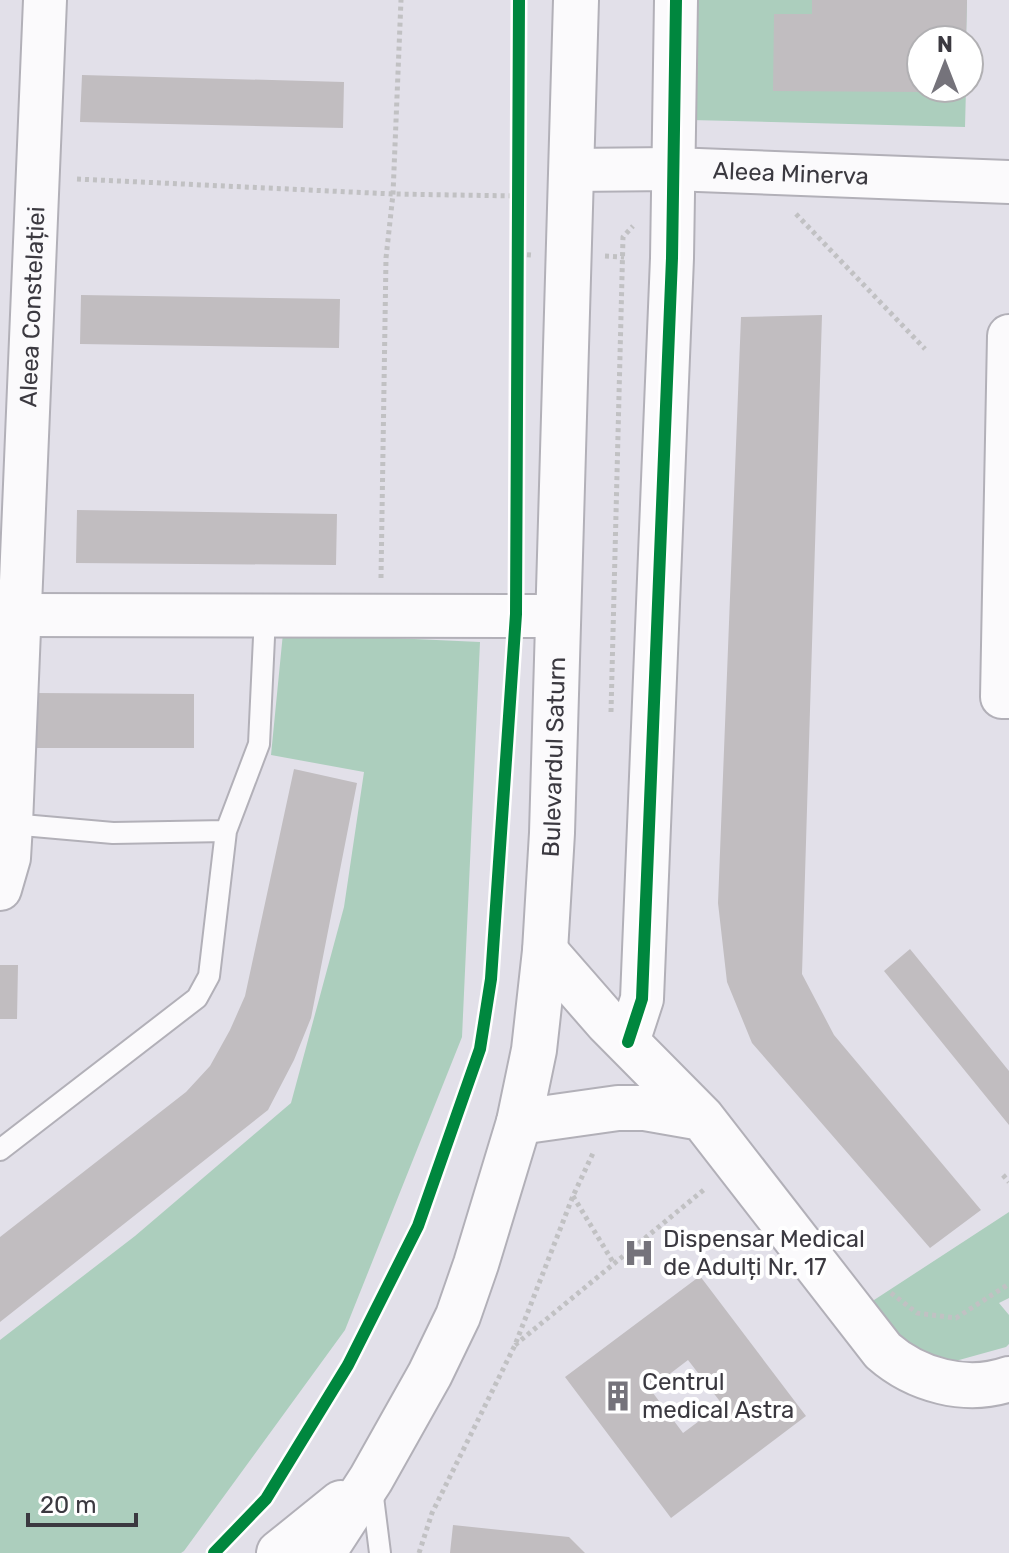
<svg xmlns="http://www.w3.org/2000/svg" width="1009" height="1553" viewBox="0 0 1009 1553" font-family="Rubik,sans-serif">
	<style>
		.green { fill: #accebd }
		.building { fill: #c1bdc0; fill-rule: evenodd }
		.lines { fill: none; stroke-linecap: round; stroke-linejoin: round }
		.service-casing { stroke: #b2b0b8; stroke-width: 24 }
		.minor-casing { stroke: #b2b0b8; stroke-width: 46 }
		.tertiary-casing { stroke: #b2b0b8; stroke-width: 48 }
		.secondary-casing { stroke: #b2b0b8; stroke-width: 48 }
		.path { stroke: #c1c1c3; stroke-width: 5; stroke-dasharray: 4 4; stroke-linecap: butt }
		.service { stroke: #fbfafc; stroke-width: 20 }
		.minor { stroke: #fbfafc; stroke-width: 42 }
		.tertiary { stroke: #fbfafc; stroke-width: 44 }
		.secondary { stroke: #fbfafc; stroke-width: 44 }
		.cycleway-casing { stroke: #fff; stroke-width: 17 }
		.cycleway { stroke: #00873e; stroke-width: 12 }
		.labels { text-anchor: middle; stroke-width: 8; stroke-linejoin: round; paint-order: stroke }
		.street-label { font-size: 24px; fill: #3b3940; stroke: #fff }
		.poi-label { font-size: 24px; fill: #3b3940; stroke: #fff; text-anchor: start }
	</style>
	<rect width="100%" height="100%" fill="#e2e0e9"/>
	<path class="green" d="M 694,0 L 967,0 L 966,40 L 921,40 L 921,88 L 966,88 L 965,127 L 691,120 Z
		M 283,633 L 480,642 L 462,1037 L 345,1330 L 184,1551 L 181,1553 L 0,1553 L 0,1340 L 135,1236 L 291,1103 L 344,907 L 364,772 L 271,755 Z
		M 1009,1212 L 1009,1298 L 999,1303 L 1009,1315 L 1009,1344 L 1006,1347 L 941,1365 L 909,1354 L 871,1302 Z"/>
	<path class="building" d="M 812,0 L 967,0 L 966,40 L 921,40 L 922,92 L 773,91 L 774,14 L 812,14 Z
		M 82,75 L 344,82 L 343,128 L 80,122 Z
		M 81,295 L 340,299 L 339,348 L 80,344 Z
		M 822,315 L 802,974 L 834,1035 L 981,1210 L 930,1248 L 752,1043 L 727,982 L 718,903 L 741,317 Z
		M 77,510 L 337,514 L 336,565 L 76,563 Z
		M 37,693 L 194,694 L 194,748 L 36,748 Z
		M 294,769 L 357,783 L 311,1018 L 294,1060 L 268,1110 L 0,1322 L 0,1237 L 186,1092 L 210,1066 L 230,1030 L 245,996 Z
		M 910,949 L 1009,1071 L 1009,1125 L 884,971 Z
		M 0,965 L 18,965 L 17,1019 L 0,1019 Z
		M 700,1276 L 806,1416 L 671,1518 L 565,1377 ZM 688,1360 L 722,1404 L 683,1433 L 650,1389 Z
		M 453,1525 L 569,1537 L 585,1553 L 450,1553 Z"/>
	<g class="lines">
		<g class="service-casing">
			<path id="service" d="M 11,824 L 113,833 L 226,831
				M 0,1150 L 197,998 L 209,976 L 226,831 L 259,744 L 265,616
				M 372,1489 L 380,1553"/>
		</g>
		<g class="minor-casing">
			<g id="minor">
				<path id="s1" d="M 571,170 L 672,169 L 1009,182"/>
				<path d="M 1009,336 L 1002,697 L 1009,697"/>
				<path d="M 19,615 L 559,616"/>
				<path id="s2" d="M 0,889 L 9,858 L 11,824 L 45,0"/>
				<path d="M 628,1042 L 642,999 L 672,258 L 676,0"/>
			</g>
		</g>
		<g class="tertiary-casing">
			<path id="tertiary" d="M 545,951 L 607,1022 L 702,1118 L 883,1351 C 916,1380 966,1394 1009,1379
				M 519,1122 L 618,1108 L 645,1108 L 702,1118"/>
		</g>
		<g class="secondary-casing">
			<g id="secondary">
				<path d="M 279,1553 L 341,1503"/>
				<path id="s3" d="M 323,1553 L 371,1479 L 430,1374 L 458,1316 L 476,1264 L 519,1122 L 534,1050 L 545,951 L 552,833 L 576,0"/>
			</g>
		</g>
		<path class="path" d="M 77,179 L 393,194 L 519,196
			M 796,214 L 925,349
			M 519,254 L 531,255
			M 605,256 L 624,257
			M 381,578 L 386,258 L 393,194 L 401,0
			M 611,712 L 623,237 L 633,226
			M 1003,1175 L 1009,1182
			M 573,1196 L 613,1262
			M 891,1293 L 917,1313 L 956,1318 L 1009,1284
			M 515,1345 L 706,1188
			M 419,1553 L 432,1513 L 515,1345 L 573,1196 L 594,1151"/>
		<use href="#service" class="service"/>
		<use href="#minor" class="minor"/>
		<use href="#tertiary" class="tertiary"/>
		<use href="#secondary" class="secondary"/>
		<g class="cycleway-casing">
			<path id="cycleway" d="M 628,1042 L 642,999 L 672,258 L 676,0
				M 214,1553 L 266,1499 L 348,1365 L 418,1226 L 480,1049 L 491,979 L 516,614 L 519,0"/>
		</g>
		<use href="#cycleway" class="cycleway"/>
	</g>
	<defs>
		<g id="hospital-bare" transform="scale(2.4)"><path d="M-5-5h3v3.5h4V-5h3V5h-3V1.5h-4V5h-3Z" fill="#75737b" stroke="#fff" stroke-width="2.5" paint-order="stroke"/></g>
		<g id="building-bare" transform="scale(2.4)"><path d="M-4-6H4V6H1V3H-1V6H-4ZM-2.5-4.3h1.7v1.8h-1.7ZM.8-4.3h1.7v1.8H.8ZM-2.5-1h1.7V.8h-1.7ZM.8-1h1.7V.8H.8Z" fill="#75737b" stroke="#fff" stroke-width="2.5" paint-order="stroke"/></g>
	</defs>
	<g fill-rule="evenodd">
		<use href="#hospital-bare" x="639" y="1253"/>
		<use href="#building-bare" x="618" y="1396"/>
	</g>
	<g class="labels">
		<g class="street-label">
			<text dy="8" stroke="none"><textPath href="#s1" startOffset="220">Aleea Minerva</textPath></text>
			<text dy="8" stroke="none"><textPath href="#s2" startOffset="584">Aleea Constelației</textPath></text>
			<text dy="8" stroke="none"><textPath href="#s3" startOffset="844">Bulevardul Saturn</textPath></text>
		</g>
		<g class="poi-label">
			<text x="663" y="1247">Dispensar Medical<tspan x="663" dy="28">de Adulți Nr. 17</tspan></text>
			<text x="642" y="1390">Centrul<tspan x="642" dy="28">medical Astra</tspan></text>
		</g>
	</g>
	<g transform="translate(945 64)"><circle r="38" fill="#ffffff" stroke="#b1b0b3" stroke-width="2"/>
	<path d="M0-6L14 30L0 20L-14 30Z" fill="#75737b"/>
	<text y="-12" font-size="22" font-weight="bold" text-anchor="middle" fill="#3b3940">N</text>
	</g>
	<path d="M28 1513v12h108v-12" fill="none" stroke="#3b3940" stroke-width="4"/>
	<text x="40" y="1513" font-size="24" fill="#3b3940" stroke="#ffffff" stroke-width="6" paint-order="stroke">20 m</text>
</svg>
